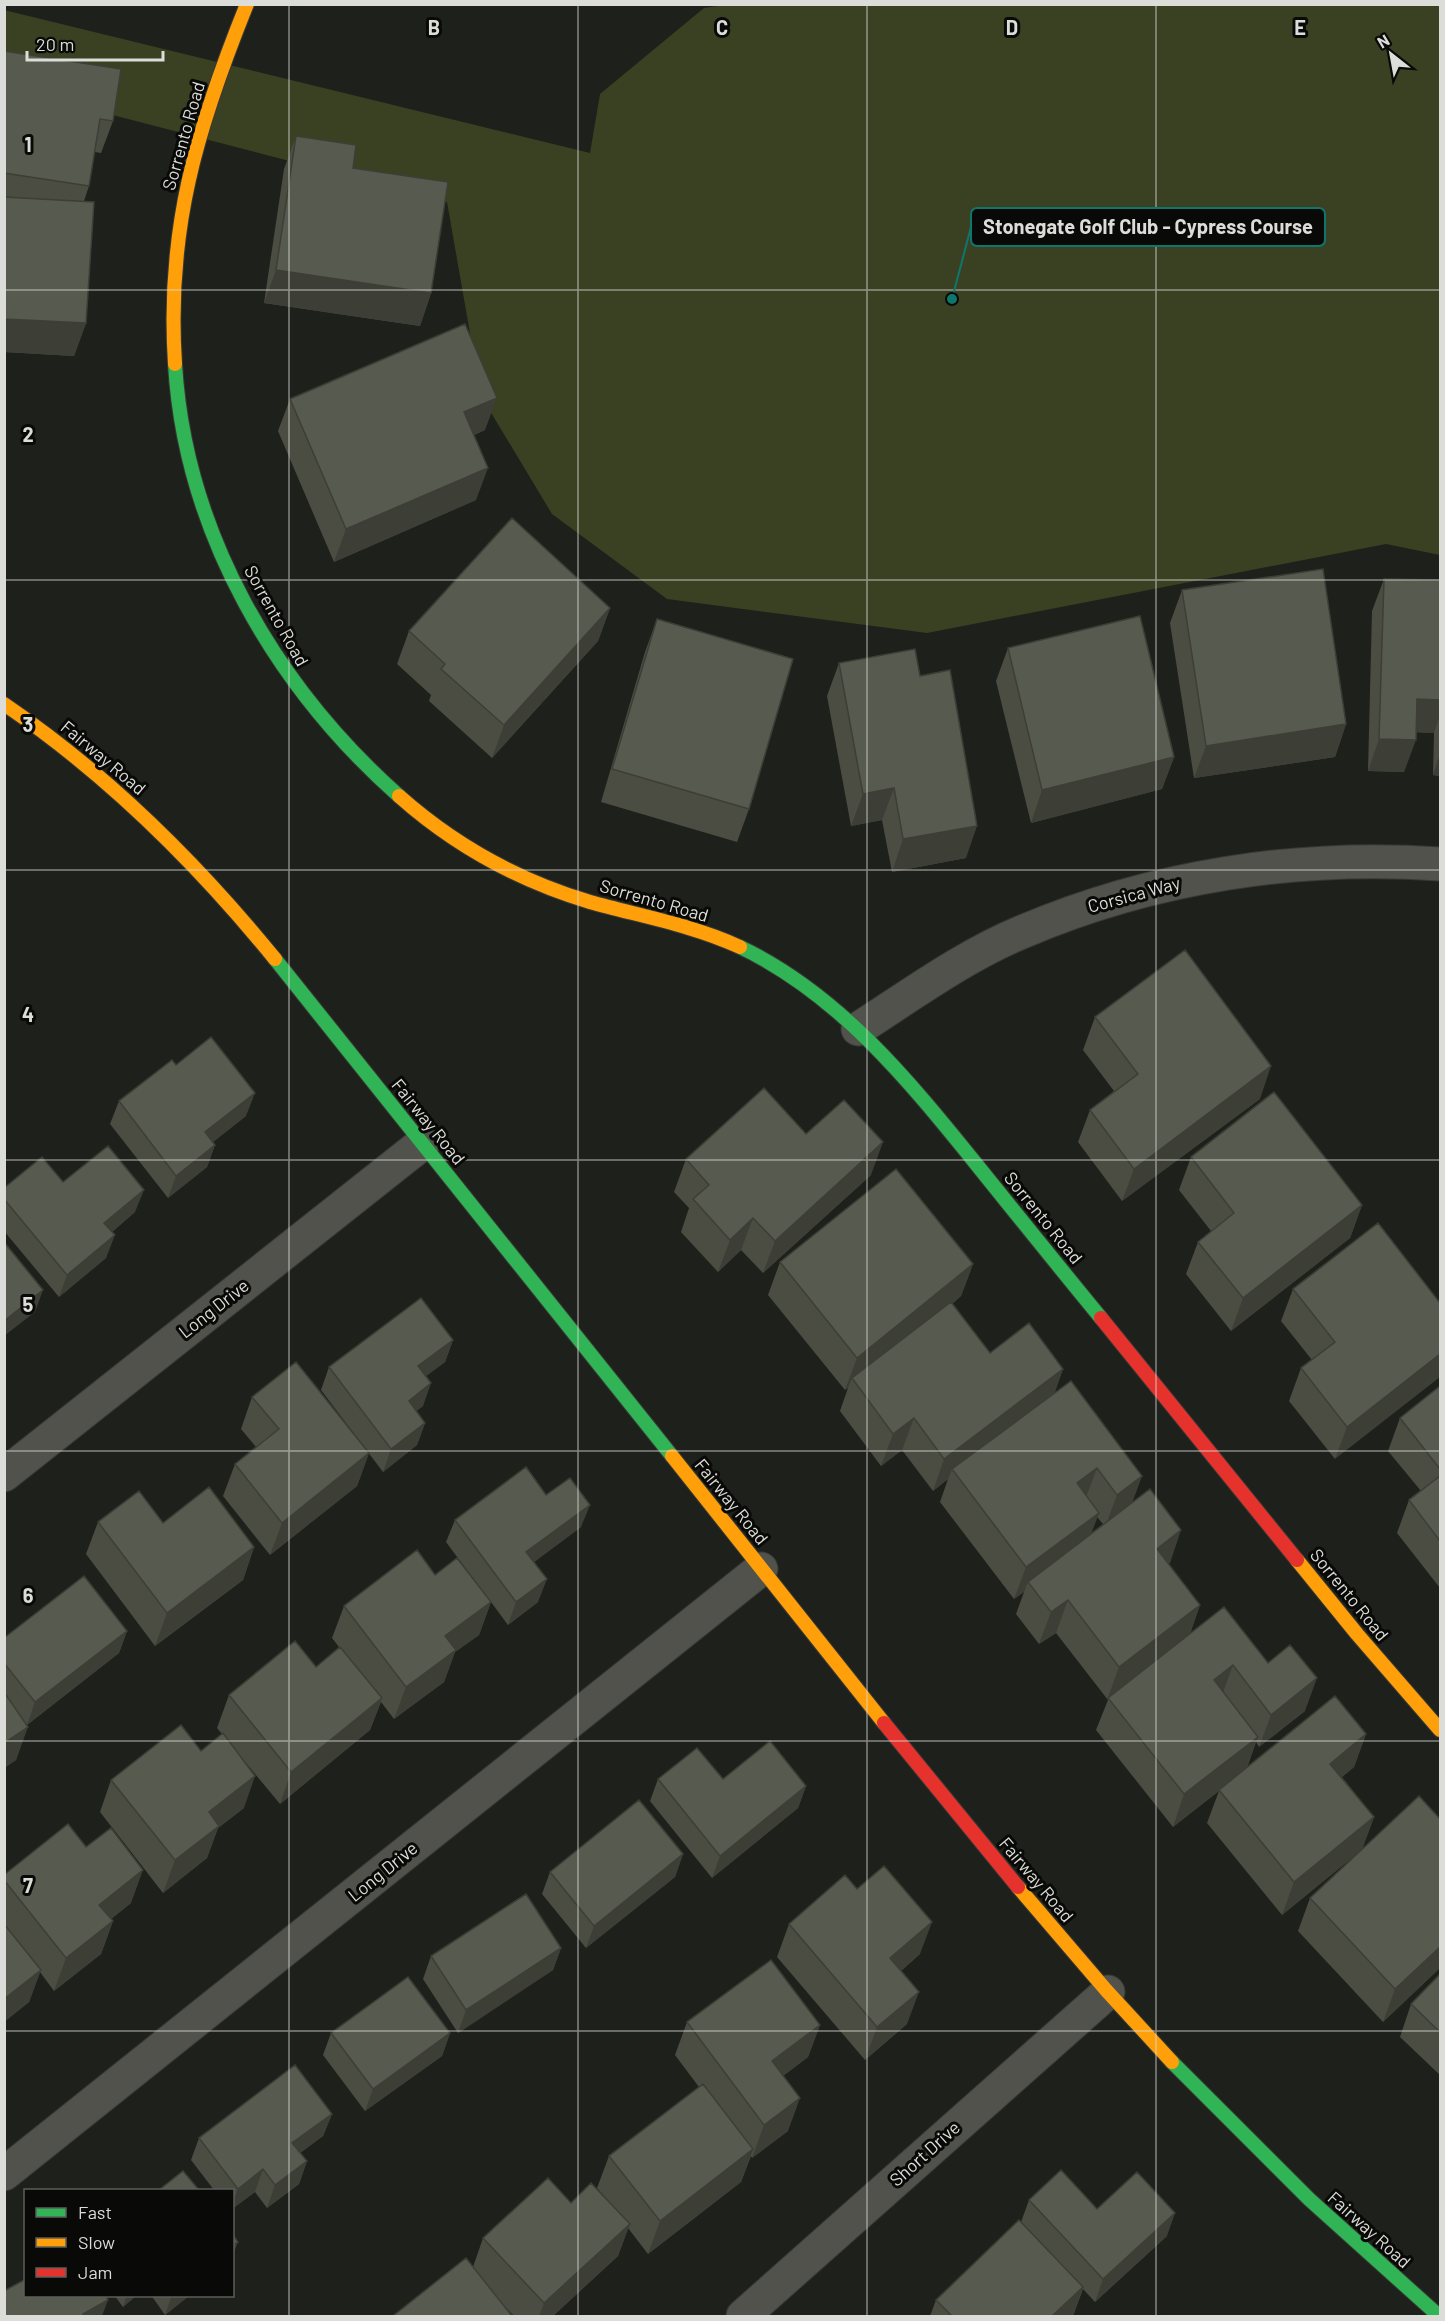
<svg xmlns="http://www.w3.org/2000/svg" width="1445" height="2321" viewBox="0 0 1445 2321" font-family="Barlow,sans-serif">
	<style>
		.green { fill: #3a4122 }
		.lines { fill: none; stroke-linecap: round; stroke-linejoin: round }
		.street-casing { stroke: #393a36; stroke-width: 35 }
		.fast-casing { stroke: #393a36; stroke-width: 16 }
		.slow-casing { stroke: #393a36; stroke-width: 16 }
		.jam-casing { stroke: #393a36; stroke-width: 16 }
		.street { stroke: #50524b; stroke-width: 33 }
		.fast { stroke: #30b455; stroke-width: 14 }
		.slow { stroke: #ff9f0a; stroke-width: 14 }
		.jam { stroke: #e5322d; stroke-width: 14 }
		.wall { fill: #4b4d43; fill-rule: evenodd }
		.shaded-wall { fill: #3d3f37 }
		.building { fill: #575a4e; stroke: #3d3f37; stroke-width: 1.5 }
		.grid { fill: none; stroke: #dcddd8; stroke-width: 1.5; stroke-opacity: 0.55 }
		.labels { text-anchor: middle; stroke-width: 6; stroke-linejoin: round; paint-order: stroke }
		.street-label { font-size: 18px; fill: #dcddd8; stroke: #090a07 }
		.grid-label { font-size: 20px; text-anchor: middle; font-weight: bold; fill: #dcddd8; stroke: #090a07; stroke-width: 6; stroke-linejoin: round; paint-order: stroke }
		.leader { fill: none; stroke: #0f766e; stroke-width: 2 }
		.callout-dot { fill: #0f766e; stroke: #090a07; stroke-width: 2 }
		.callout { fill: #090a07; stroke: #0f766e; stroke-width: 2 }
		.callout-label { font-size: 20px; text-anchor: middle; font-weight: bold; fill: #dcddd8 }
	</style>
	<rect width="100%" height="100%" fill="#1e201b"/>
	<path class="green" d="M 731,4 L 1440,5 L 1440,555 L 1386,544 L 927,633 L 667,599 L 552,514 L 481,396 L 447,202 L 5,87 L 4,10 L 590,153 L 600,94 L 704,8 Z"/>
	<g class="lines">
		<g class="street-casing">
			<path id="street" d="M 858,1029 C 911,995 964,956 1022,932 C 1153,876 1299,854 1440,864
				M 4,1475 L 423,1143
				M 4,2174 L 761,1569
				M 743,2316 L 1108,1992"/>
		</g>
		<g class="fast-casing">
			<path id="fast" d="M 175,364 C 185,532 275,686 399,796
				M 740,947 C 839,994 909,1081 977,1165 C 1018,1216 1059,1267 1101,1318
				M 275,959 L 672,1456
				M 1172,2062 L 1309,2199 L 1439,2316"/>
		</g>
		<g class="slow-casing">
			<path id="slow" d="M 175,364 C 166,229 197,128 247,4
				M 4,704 C 107,774 196,862 275,959
				M 399,796 C 454,845 520,881 590,902 C 640,916 692,925 740,947
				M 672,1456 L 884,1723
				M 1297,1560 L 1357,1634 L 1440,1730
				M 1018,1887 L 1106,1990 L 1172,2062"/>
		</g>
		<g class="jam-casing">
			<path id="jam" d="M 1101,1318 L 1297,1560
				M 884,1723 L 1018,1887"/>
		</g>
		<use href="#street" class="street"/>
		<use href="#fast" class="fast"/>
		<use href="#slow" class="slow"/>
		<use href="#jam" class="jam"/>
	</g>
	<path class="wall" d="M 4,51 L 113,121 L 101,153 L 95,152 L 89,186 L 84,201 L 86,323 L 74,356 L 4,352 Z
		M 296,136 L 353,168 L 431,293 L 420,326 L 264,303 L 284,169 Z
		M 290,399 L 485,430 L 474,435 L 476,500 L 334,562 L 278,431 Z
		M 1384,579 L 1440,580 L 1440,776 L 1433,775 L 1434,733 L 1416,732 L 1404,772 L 1368,771 L 1372,611 Z
		M 1182,590 L 1346,724 L 1335,757 L 1194,778 L 1170,623 Z
		M 610,608 L 598,641 L 492,758 L 429,701 L 431,695 L 397,664 L 409,631 Z
		M 657,619 L 749,809 L 737,842 L 601,802 L 645,652 Z
		M 1008,648 L 1174,757 L 1162,789 L 1031,823 L 996,681 Z
		M 839,663 L 920,676 L 966,858 L 892,872 L 882,820 L 851,826 L 827,696 Z
		M 1095,1017 L 1260,1099 L 1122,1201 L 1078,1142 L 1090,1110 L 1114,1091 L 1083,1050 Z
		M 176,1065 L 246,1116 L 213,1142 L 215,1145 L 207,1167 L 168,1198 L 110,1124 L 119,1101 Z
		M 806,1134 L 871,1175 L 763,1273 L 741,1250 L 718,1272 L 681,1232 L 689,1208 L 674,1192 L 686,1159 Z
		M 1191,1157 L 1362,1205 L 1350,1238 L 1231,1331 L 1186,1274 L 1198,1242 L 1211,1231 L 1179,1190 Z
		M 63,1182 L 135,1212 L 112,1232 L 106,1258 L 59,1297 L 4,1231 L 4,1188 Z
		M 780,1262 L 973,1264 L 961,1296 L 952,1304 L 990,1353 L 1063,1369 L 1054,1393 L 1132,1502 L 1170,1563 L 1168,1564 L 1200,1605 L 1190,1634 L 1305,1711 L 1259,1747 L 1256,1742 L 1247,1768 L 1366,1734 L 1354,1767 L 1342,1777 L 1374,1817 L 1362,1849 L 1440,1968 L 1383,2022 L 1298,1931 L 1310,1898 L 1359,1852 L 1282,1915 L 1207,1823 L 1219,1791 L 1173,1827 L 1096,1730 L 1108,1700 L 1056,1633 L 1039,1644 L 1016,1614 L 1024,1592 L 1014,1599 L 940,1502 L 948,1479 L 933,1491 L 902,1450 L 881,1466 L 840,1411 L 848,1388 L 845,1390 L 768,1295 ZM 1097,1517 L 1103,1524 L 1091,1533 Z
		M 1293,1289 L 1440,1303 L 1335,1459 L 1289,1401 L 1301,1368 L 1312,1360 L 1281,1321 Z
		M 453,1340 L 445,1362 L 426,1376 L 423,1406 L 416,1411 L 425,1423 L 417,1445 L 383,1472 L 321,1390 L 329,1367 Z
		M 1440,1386 L 1440,1588 L 1397,1533 L 1409,1500 L 1421,1491 L 1388,1451 L 1400,1418 Z
		M 252,1397 L 369,1453 L 357,1486 L 270,1555 L 223,1496 L 235,1464 L 256,1447 L 241,1429 Z
		M 546,1495 L 581,1527 L 534,1562 L 538,1602 L 508,1625 L 491,1602 L 479,1635 L 455,1652 L 444,1682 L 394,1719 L 381,1702 L 370,1730 L 280,1804 L 241,1757 L 244,1808 L 218,1828 L 207,1858 L 163,1893 L 100,1812 L 111,1780 L 201,1751 L 222,1734 L 217,1728 L 229,1695 L 316,1667 L 339,1647 L 332,1638 L 344,1606 L 435,1575 L 487,1597 L 446,1542 L 455,1520 Z
		M 98,1522 L 163,1523 L 254,1547 L 243,1580 L 155,1646 L 86,1554 Z
		M 127,1631 L 119,1653 L 27,1725 L 16,1760 L 4,1768 L 4,1638 Z
		M 658,1779 L 723,1779 L 806,1786 L 798,1808 L 712,1878 L 650,1801 Z
		M 86,1847 L 131,1903 L 111,1919 L 113,1921 L 101,1954 L 54,1991 L 40,1972 L 29,2002 L 4,2022 L 4,1875 Z
		M 683,1854 L 675,1877 L 586,1948 L 542,1894 L 550,1872 Z
		M 857,1889 L 920,1954 L 901,1971 L 907,2024 L 865,2060 L 777,1957 L 789,1924 Z
		M 561,1948 L 553,1970 L 458,2033 L 423,1979 L 431,1956 Z
		M 1440,1974 L 1440,2075 L 1400,2037 L 1411,2004 Z
		M 687,2022 L 820,2025 L 808,2057 L 783,2076 L 788,2131 L 752,2158 L 751,2156 L 741,2182 L 648,2254 L 628,2228 L 618,2256 L 553,2316 L 514,2316 L 502,2304 L 473,2267 L 483,2238 L 571,2203 L 604,2196 L 597,2188 L 609,2156 L 699,2087 L 675,2055 Z
		M 331,2033 L 450,2033 L 442,2056 L 365,2111 L 323,2055 Z
		M 332,2114 L 323,2136 L 300,2153 L 307,2161 L 299,2184 L 267,2208 L 255,2192 L 232,2209 L 232,2190 L 214,2190 L 191,2160 L 199,2138 Z
		M 1029,2200 L 1097,2209 L 1167,2236 L 1095,2302 L 1083,2289 L 1073,2316 L 930,2316 L 936,2300 L 1021,2222 Z
		M 114,2295 L 137,2295 L 123,2307 Z
		M 151,2295 L 190,2295 L 165,2315 Z"/>
	<path class="shaded-wall" d="M 276,270 L 431,293 L 420,326 L 264,303 Z
		M 4,319 L 86,323 L 74,356 L 4,352 Z
		M 497,398 L 485,430 L 453,445 L 464,412 Z
		M 488,468 L 476,500 L 334,562 L 346,529 Z
		M 610,608 L 598,641 L 492,758 L 504,725 Z
		M 1417,699 L 1440,700 L 1440,715 L 1434,733 L 1405,732 Z
		M 1346,724 L 1335,757 L 1194,778 L 1206,746 Z
		M 1379,739 L 1416,740 L 1404,772 L 1368,771 Z
		M 1440,754 L 1440,776 L 1433,775 Z
		M 1174,757 L 1162,789 L 1031,823 L 1042,790 Z
		M 894,788 L 882,820 L 851,826 L 863,794 Z
		M 977,826 L 966,858 L 892,872 L 903,839 Z
		M 1271,1066 L 1260,1099 L 1122,1201 L 1134,1169 Z
		M 255,1093 L 246,1116 L 197,1154 L 205,1132 Z
		M 883,1142 L 871,1175 L 763,1273 L 775,1241 Z
		M 215,1145 L 207,1167 L 168,1198 L 176,1176 Z
		M 144,1190 L 135,1212 L 96,1245 L 104,1223 Z
		M 1362,1205 L 1350,1238 L 1231,1331 L 1243,1298 Z
		M 753,1218 L 741,1250 L 718,1272 L 730,1240 Z
		M 115,1235 L 106,1258 L 59,1297 L 67,1275 Z
		M 973,1264 L 961,1296 L 855,1382 L 852,1378 L 848,1388 L 845,1390 L 857,1358 Z
		M 43,1290 L 35,1312 L 4,1336 L 4,1321 Z
		M 453,1340 L 445,1362 L 410,1388 L 418,1366 Z
		M 1440,1354 L 1440,1377 L 1335,1459 L 1347,1427 Z
		M 1063,1369 L 1052,1401 L 952,1469 L 948,1479 L 933,1491 L 944,1459 Z
		M 431,1383 L 423,1406 L 401,1423 L 409,1401 Z
		M 914,1418 L 902,1450 L 881,1466 L 893,1434 Z
		M 425,1423 L 417,1445 L 383,1472 L 391,1449 Z
		M 369,1453 L 357,1486 L 270,1555 L 282,1523 Z
		M 1097,1468 L 1085,1500 L 1077,1483 Z
		M 1142,1476 L 1130,1509 L 1105,1527 L 1117,1495 Z
		M 590,1505 L 581,1527 L 518,1574 L 526,1552 Z
		M 1099,1513 L 1087,1545 L 1028,1582 L 1024,1592 L 1014,1599 L 1026,1567 Z
		M 1181,1530 L 1170,1563 L 1145,1581 L 1157,1549 Z
		M 254,1547 L 243,1580 L 155,1646 L 167,1613 Z
		M 547,1579 L 538,1602 L 508,1625 L 516,1602 Z
		M 1068,1600 L 1056,1633 L 1039,1644 L 1051,1612 Z
		M 491,1602 L 479,1635 L 455,1652 L 444,1682 L 394,1719 L 406,1687 L 445,1636 Z
		M 1200,1605 L 1188,1638 L 1108,1698 L 1107,1700 L 1119,1667 Z
		M 127,1631 L 119,1653 L 27,1725 L 35,1702 Z
		M 1233,1665 L 1221,1698 L 1214,1680 Z
		M 1317,1678 L 1305,1711 L 1259,1747 L 1271,1715 Z
		M 382,1698 L 370,1730 L 280,1804 L 291,1772 Z
		M 28,1727 L 16,1760 L 4,1768 L 4,1743 Z
		M 1366,1734 L 1354,1767 L 1319,1796 L 1330,1764 Z
		M 1258,1737 L 1246,1769 L 1173,1827 L 1184,1794 Z
		M 255,1776 L 244,1808 L 218,1828 L 207,1858 L 163,1893 L 175,1860 L 209,1812 Z
		M 806,1786 L 798,1808 L 712,1878 L 720,1856 Z
		M 1374,1817 L 1362,1850 L 1282,1915 L 1294,1882 Z
		M 683,1854 L 675,1877 L 586,1948 L 594,1926 Z
		M 143,1870 L 131,1903 L 88,1937 L 99,1905 Z
		M 113,1921 L 101,1954 L 54,1991 L 66,1958 Z
		M 932,1922 L 920,1954 L 878,1990 L 890,1958 Z
		M 1440,1947 L 1440,1968 L 1383,2022 L 1395,1989 Z
		M 561,1948 L 553,1970 L 458,2033 L 466,2010 Z
		M 41,1970 L 29,2002 L 4,2022 L 4,1999 Z
		M 919,1992 L 907,2024 L 865,2060 L 877,2027 Z
		M 820,2025 L 808,2057 L 760,2093 L 772,2061 Z
		M 450,2033 L 442,2056 L 365,2111 L 373,2089 Z
		M 800,2098 L 788,2131 L 752,2158 L 764,2125 Z
		M 332,2114 L 323,2136 L 284,2165 L 292,2143 Z
		M 753,2149 L 741,2182 L 648,2254 L 660,2221 Z
		M 307,2161 L 299,2184 L 267,2208 L 275,2185 Z
		M 263,2169 L 255,2192 L 232,2209 L 232,2204 L 238,2189 Z
		M 1175,2213 L 1167,2236 L 1095,2302 L 1103,2279 Z
		M 630,2224 L 618,2256 L 553,2316 L 539,2316 L 544,2303 Z
		M 238,2242 L 232,2257 L 232,2246 Z
		M 1083,2287 L 1073,2316 L 1052,2316 Z
		M 127,2295 L 137,2295 L 123,2307 Z
		M 172,2295 L 190,2295 L 165,2315 Z
		M 108,2300 L 102,2316 L 82,2316 L 83,2314 Z"/>
	<path class="building" d="M 4,51 L 121,69 L 113,121 L 100,119 L 89,186 L 4,173 Z
		M 296,136 L 356,145 L 353,168 L 448,182 L 431,293 L 276,270 Z
		M 4,197 L 94,202 L 86,323 L 4,319 Z
		M 465,324 L 497,398 L 464,412 L 488,468 L 346,529 L 290,399 Z
		M 512,518 L 610,608 L 504,725 L 441,669 L 445,664 L 409,631 Z
		M 1323,569 L 1346,724 L 1206,746 L 1182,590 Z
		M 1384,579 L 1440,580 L 1440,700 L 1417,699 L 1416,740 L 1379,739 Z
		M 1140,616 L 1174,757 L 1042,790 L 1008,648 Z
		M 657,619 L 793,659 L 749,809 L 612,769 Z
		M 915,649 L 920,676 L 950,670 L 977,826 L 903,839 L 894,788 L 863,794 L 839,663 Z
		M 1185,950 L 1271,1066 L 1134,1169 L 1090,1110 L 1138,1074 L 1095,1017 Z
		M 211,1037 L 255,1093 L 205,1132 L 215,1145 L 176,1176 L 119,1101 L 172,1060 L 176,1065 Z
		M 764,1088 L 806,1134 L 844,1100 L 883,1142 L 775,1241 L 753,1218 L 730,1240 L 693,1199 L 709,1185 L 686,1159 Z
		M 1274,1092 L 1362,1205 L 1243,1298 L 1198,1242 L 1234,1213 L 1191,1157 Z
		M 108,1146 L 144,1190 L 104,1223 L 115,1235 L 67,1275 L 4,1199 L 4,1188 L 42,1157 L 63,1182 Z
		M 896,1169 L 973,1264 L 857,1358 L 780,1262 Z
		M 1378,1223 L 1440,1303 L 1440,1354 L 1347,1427 L 1301,1368 L 1335,1342 L 1293,1289 Z
		M 4,1242 L 43,1290 L 4,1321 Z
		M 421,1298 L 453,1340 L 418,1366 L 431,1383 L 409,1401 L 425,1423 L 391,1449 L 329,1367 Z
		M 951,1302 L 990,1353 L 1029,1323 L 1063,1369 L 944,1459 L 914,1418 L 893,1434 L 852,1378 Z
		M 296,1362 L 369,1453 L 282,1523 L 235,1464 L 279,1429 L 252,1397 Z
		M 1071,1381 L 1142,1476 L 1117,1495 L 1097,1468 L 1077,1483 L 1099,1513 L 1026,1567 L 952,1469 Z
		M 1440,1386 L 1440,1469 L 1400,1418 Z
		M 526,1467 L 546,1495 L 570,1478 L 590,1505 L 526,1552 L 547,1579 L 516,1602 L 455,1520 Z
		M 1440,1476 L 1440,1541 L 1409,1500 Z
		M 209,1487 L 254,1547 L 167,1613 L 98,1522 L 139,1491 L 163,1523 Z
		M 1150,1489 L 1181,1530 L 1157,1549 L 1200,1605 L 1119,1667 L 1068,1600 L 1051,1612 L 1028,1582 Z
		M 417,1550 L 435,1575 L 457,1558 L 491,1602 L 445,1636 L 456,1650 L 406,1687 L 344,1606 Z
		M 84,1576 L 127,1631 L 35,1702 L 4,1663 L 4,1638 Z
		M 1224,1607 L 1268,1663 L 1290,1645 L 1317,1678 L 1271,1715 L 1233,1665 L 1214,1680 L 1258,1737 L 1184,1794 L 1108,1698 Z
		M 295,1641 L 316,1667 L 340,1647 L 382,1698 L 291,1772 L 229,1695 Z
		M 4,1692 L 28,1727 L 4,1743 Z
		M 1335,1696 L 1366,1734 L 1330,1764 L 1374,1817 L 1294,1882 L 1219,1790 Z
		M 181,1725 L 201,1751 L 223,1733 L 255,1776 L 209,1812 L 219,1826 L 175,1860 L 111,1780 Z
		M 770,1741 L 806,1786 L 720,1856 L 658,1779 L 697,1748 L 723,1779 Z
		M 1419,1796 L 1440,1819 L 1440,1947 L 1395,1989 L 1310,1898 Z
		M 639,1800 L 683,1854 L 594,1926 L 550,1872 Z
		M 68,1824 L 86,1847 L 111,1828 L 143,1870 L 99,1905 L 113,1921 L 66,1958 L 4,1880 L 4,1875 Z
		M 884,1866 L 932,1922 L 890,1958 L 919,1992 L 877,2027 L 789,1924 L 845,1875 L 857,1889 Z
		M 526,1894 L 561,1948 L 466,2010 L 431,1956 Z
		M 4,1924 L 41,1970 L 4,1999 Z
		M 771,1960 L 820,2025 L 772,2061 L 800,2098 L 764,2125 L 687,2022 Z
		M 1440,1974 L 1440,2032 L 1411,2004 Z
		M 408,1977 L 450,2033 L 373,2089 L 331,2033 Z
		M 295,2065 L 332,2114 L 292,2143 L 307,2161 L 275,2185 L 263,2169 L 238,2189 L 199,2138 Z
		M 703,2084 L 753,2149 L 660,2221 L 609,2156 Z
		M 1061,2170 L 1097,2209 L 1137,2172 L 1175,2213 L 1103,2279 L 1029,2200 Z
		M 183,2171 L 199,2190 L 159,2190 Z
		M 548,2178 L 571,2203 L 591,2183 L 630,2224 L 544,2303 L 483,2238 Z
		M 1019,2220 L 1083,2287 L 1052,2316 L 952,2316 L 936,2300 Z
		M 232,2234 L 238,2242 L 232,2246 Z
		M 466,2258 L 512,2316 L 393,2316 Z
		M 26,2279 L 26,2295 L 105,2295 L 108,2300 L 83,2314 L 85,2316 L 4,2316 L 4,2291 Z"/>
	<path class="grid" d="M 289,4 L 289,2316M 578,4 L 578,2316M 867,4 L 867,2316M 1156,4 L 1156,2316M 4,290 L 1440,290M 4,580 L 1440,580M 4,870 L 1440,870M 4,1160 L 1440,1160M 4,1451 L 1440,1451M 4,1741 L 1440,1741M 4,2031 L 1440,2031"/>
	<g class="labels">
		<g class="street-label">
			<text transform="translate(184 136) rotate(-74)" y="6">Sorrento Road</text>
			<text transform="translate(276 616) rotate(61)" y="6">Sorrento Road</text>
			<text transform="translate(103 758) rotate(40)" y="6">Fairway Road</text>
			<text transform="translate(1134 895) rotate(-15)" y="6">Corsica Way</text>
			<text transform="translate(654 901) rotate(16)" y="6">Sorrento Road</text>
			<text transform="translate(428 1122) rotate(51)" y="6">Fairway Road</text>
			<text transform="translate(1043 1218) rotate(51)" y="6">Sorrento Road</text>
			<text transform="translate(214 1309) rotate(-38)" y="6">Long Drive</text>
			<text transform="translate(731 1502) rotate(51)" y="6">Fairway Road</text>
			<text transform="translate(1349 1595) rotate(51)" y="6">Sorrento Road</text>
			<text transform="translate(383 1872) rotate(-39)" y="6">Long Drive</text>
			<text transform="translate(1036 1880) rotate(50)" y="6">Fairway Road</text>
			<text transform="translate(925 2154) rotate(-42)" y="6">Short Drive</text>
			<text transform="translate(1369 2230) rotate(42)" y="6">Fairway Road</text>
		</g>
	</g>
	<g class="grid-label">
		<text x="434" y="35">B</text>
		<text x="722" y="35">C</text>
		<text x="1012" y="35">D</text>
		<text x="1300" y="35">E</text>
		<text x="28" y="152">1</text>
		<text x="28" y="442">2</text>
		<text x="28" y="732">3</text>
		<text x="28" y="1022">4</text>
		<text x="28" y="1312">5</text>
		<text x="28" y="1603">6</text>
		<text x="28" y="1893">7</text>
	</g>
	<path class="leader" d="M952 299L971 227"/>
	<circle class="callout-dot" cx="952" cy="299" r="6"/>
	<rect class="callout" x="971" y="208" width="354" height="38" rx="6"/>
	<g class="callout-label">
		<text x="1148" y="234">Stonegate Golf Club - Cypress Course</text>
	</g>
	<rect width="1445" height="2321" fill="none" stroke="#dcddd8" stroke-width="12"/>
	<rect x="24" y="2189" width="210" height="108" fill="#090a07" stroke="#5d5e5b" stroke-width="1.5"/>
	<rect x="36" y="2208" width="30" height="9" fill="#30b455" stroke="#5d5e5b" stroke-width="1.5"/>
	<text x="78" y="2219" font-size="18" fill="#dcddd8">Fast</text>
	<rect x="36" y="2238" width="30" height="9" fill="#ff9f0a" stroke="#5d5e5b" stroke-width="1.5"/>
	<text x="78" y="2249" font-size="18" fill="#dcddd8">Slow</text>
	<rect x="36" y="2268" width="30" height="9" fill="#e5322d" stroke="#5d5e5b" stroke-width="1.5"/>
	<text x="78" y="2279" font-size="18" fill="#dcddd8">Jam</text>
	<g transform="translate(1391 54) rotate(329)" stroke="#090a07" stroke-width="4.5" paint-order="stroke">
	<path d="M0-4.5L10 22L0 15L-10 22Z" fill="#dcddd8"/>
	<text y="-9" font-size="16" font-weight="bold" text-anchor="middle" fill="#dcddd8">N</text>
	</g>
	<path d="M27 51v9h136v-9" fill="none" stroke="#dcddd8" stroke-width="3"/>
	<text x="36" y="51" font-size="18" fill="#dcddd8" stroke="#090a07" stroke-width="4.5" paint-order="stroke">20 m</text>
</svg>
